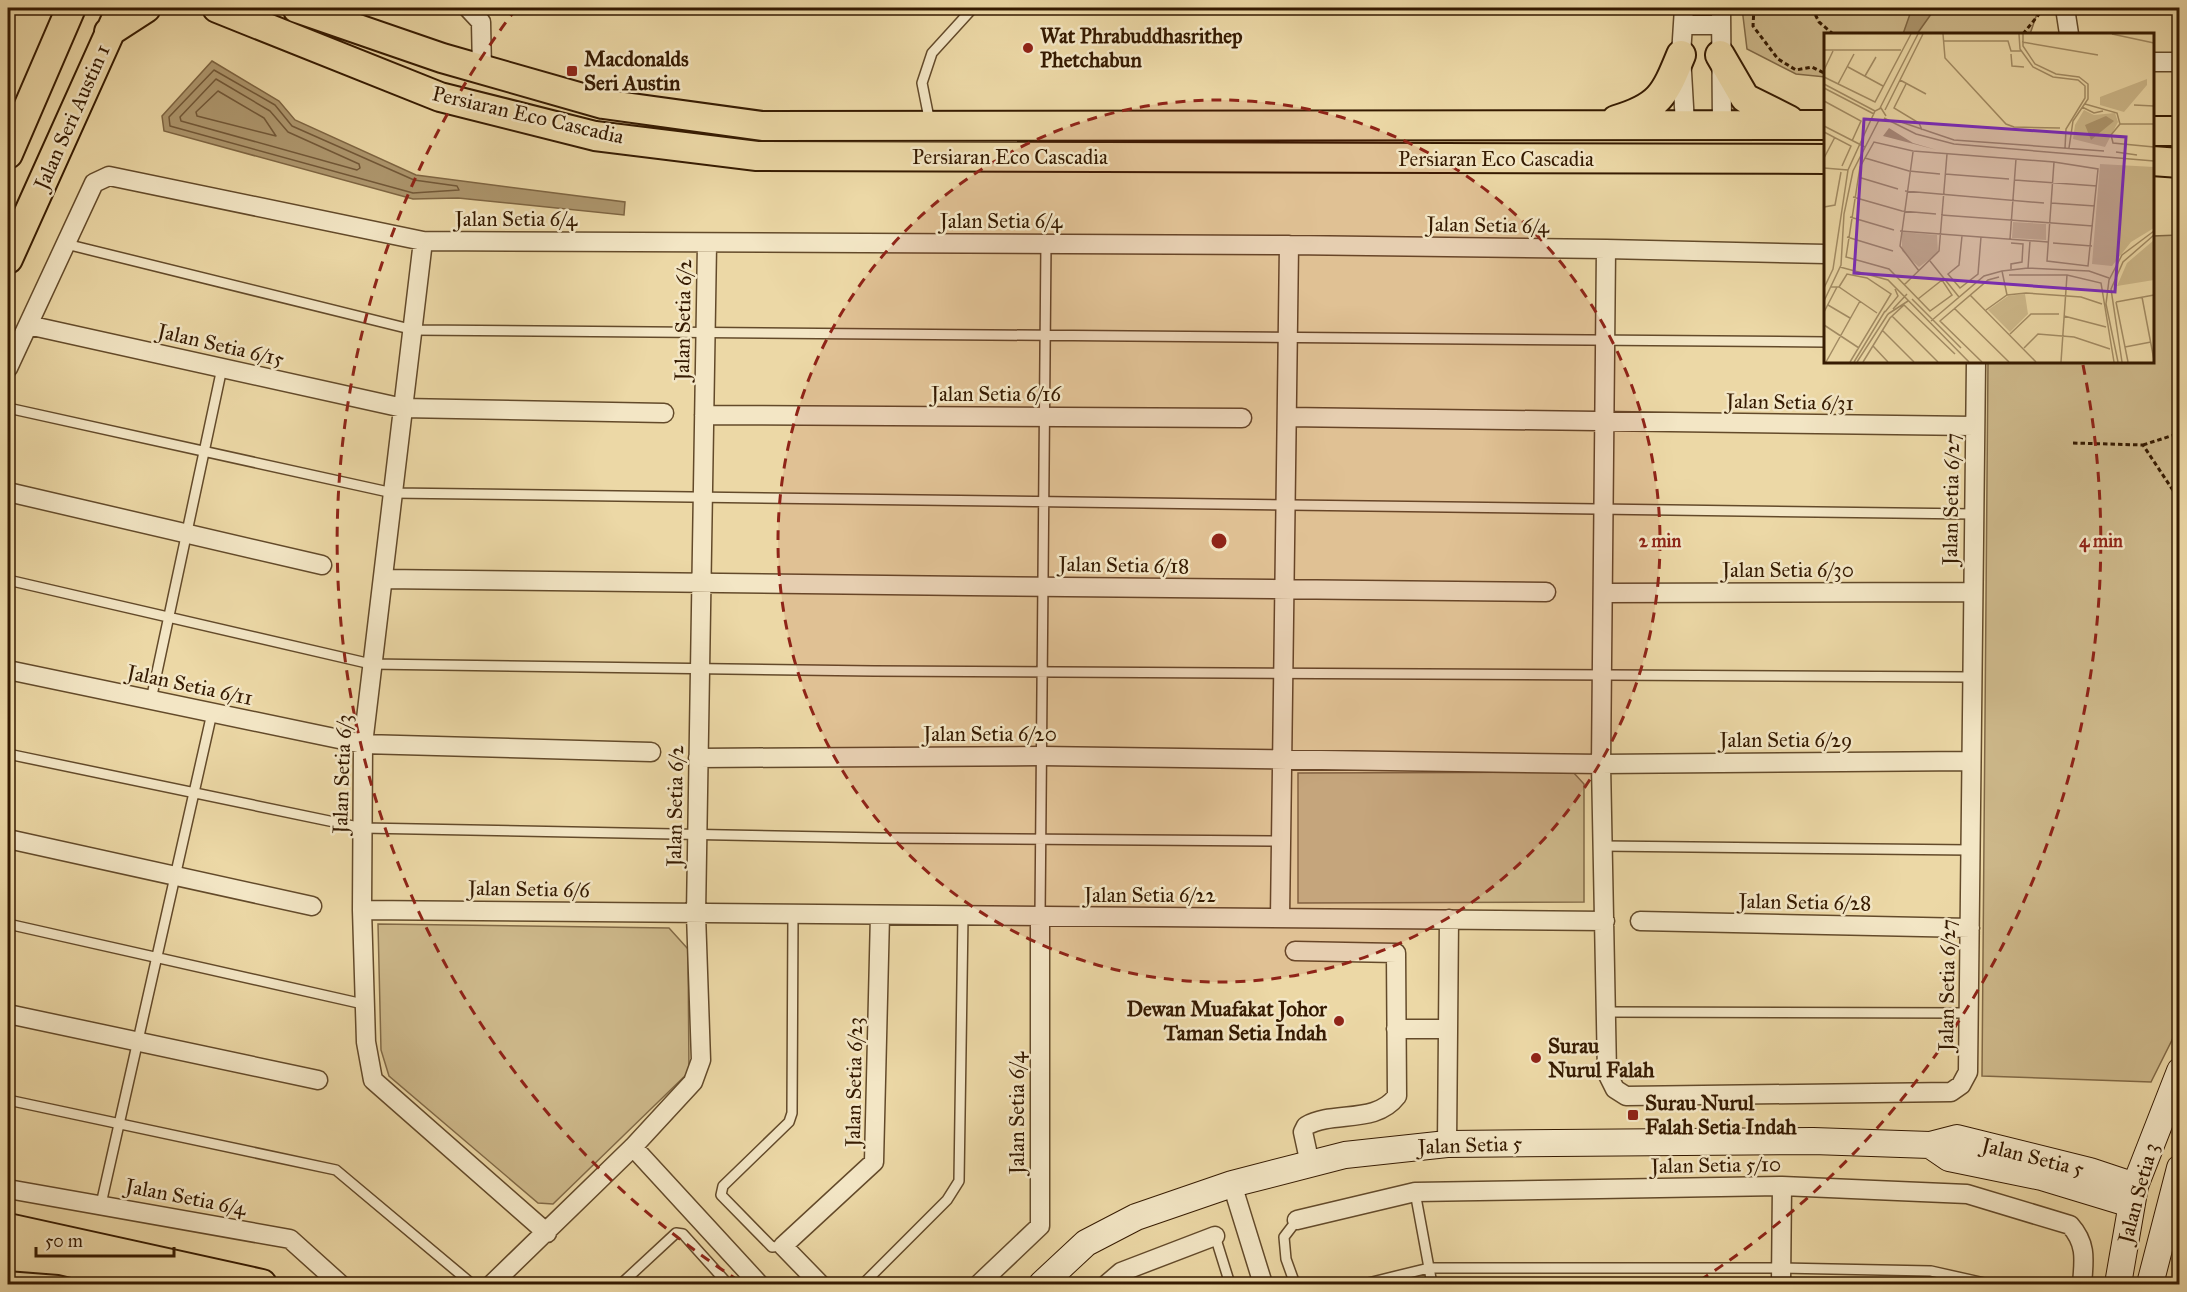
<svg xmlns="http://www.w3.org/2000/svg" width="2187" height="1292" viewBox="0 0 2187 1292" font-family="'IM FELL Great Primer',serif">
	<style>
		.green { fill: #cdb88a; stroke: #816946; stroke-width: 1.5 }
		.water { fill: #ae976e; stroke: #7e6542; stroke-width: 1.5 }
		.lines { fill: none; stroke-linecap: round; stroke-linejoin: round }
		.shore { stroke: #725838; stroke-width: 1.5 }
		.lane-casing { stroke: #634a2a; stroke-width: 12 }
		.street-casing { stroke: #634a2a; stroke-width: 21 }
		.secondary-casing { stroke: #351a01; stroke-width: 28 }
		.primary-casing { stroke: #351a01; stroke-width: 32 }
		.path { stroke: #351a01; stroke-width: 3; stroke-dasharray: 4.5 3; stroke-linecap: butt }
		.lane { stroke: #f3e6c5; stroke-width: 9 }
		.street { stroke: #f3e6c5; stroke-width: 18 }
		.secondary { stroke: #f3e6c5; stroke-width: 26 }
		.primary { stroke: #ecd8a6; stroke-width: 28 }
		.ring { fill: none; stroke: #8f2418; stroke-width: 3; stroke-dasharray: 10 8 }
		.poi-dot { fill: #8f2418; stroke: #f3e6c5; stroke-width: 2 }
		.labels { text-anchor: middle; stroke-width: 5; stroke-linejoin: round; paint-order: stroke }
		.poi-label { font-size: 21px; font-weight: bold; fill: #351a01; stroke: #f3e6c5; text-anchor: start }
		.street-label { font-size: 21px; fill: #351a01; stroke: #f3e6c5 }
		.inset-road { fill: none; stroke: #a38c64; stroke-width: 1.5 }
		.view { fill: #7b2cbf; fill-opacity: 0.15; stroke: #7b2cbf; stroke-width: 3 }
		.inset-edge { fill: none; stroke: #351a01; stroke-width: 3 }
		.centre { fill: #8f2418; stroke: #f3e6c5; stroke-width: 3 }
		.ring-label { font-size: 18px; text-anchor: middle; font-weight: bold; fill: #8f2418; stroke: #f3e6c5; stroke-width: 5; stroke-linejoin: round; paint-order: stroke }
	</style>
	<rect width="100%" height="100%" fill="#ecd8a6"/>
	<filter id="stains"><feTurbulence type="fractalNoise" baseFrequency=".00333" numOctaves="4"/><feColorMatrix values="0 0 0 0 .2 0 0 0 0 .09 0 0 0 0 .02 0 0 0 .5 -.17"/></filter>
	<radialGradient id="worn" r=".72"><stop offset=".6" stop-color="#630" stop-opacity="0"/><stop offset="1" stop-color="#630" stop-opacity=".3"/></radialGradient>
	<path class="green" d="M 1742,8 L 2039,8 L 2030,34 L 1826,34 L 1825,77 L 1796,74 L 1747,49 Z
		M 2179,235 L 2179,1026 L 2151,1082 L 1982,1076 L 1988,362 L 2152,362 L 2153,236 Z
		M 1573,772 L 1584,784 L 1584,902 L 1298,903 L 1298,773 Z
		M 378,924 L 669,928 L 688,949 L 689,1072 L 553,1204 L 538,1203 L 389,1076 L 381,1050 Z"/>
	<path class="water" d="M 1905,8 L 1943,8 L 1934,10 L 1917,34 L 1903,34 L 1910,14 Z
		M 212,61 L 279,101 L 295,120 L 416,175 L 625,202 L 624,215 L 458,198 L 413,199 L 164,131 L 162,116 Z"/>
	<g class="lines">
		<path class="shore" d="M 214,70 L 275,105 L 292,126 L 414,180 L 457,186 L 459,190 L 413,193 L 170,126 L 169,117 Z
			M 216,79 L 270,111 L 288,132 L 359,164 L 360,168 L 357,170 L 181,121 L 180,117 Z
			M 218,91 L 264,118 L 276,136 L 197,116 L 196,112 Z"/>
		<g class="lane-casing">
			<path id="lane" d="M 930,123 L 922,83 L 932,53 L 973,8
				M 66,244 L 414,330 L 1826,342
				M 8,408 L 393,493 L 1973,514
				M 8,580 L 371,664 L 874,671 L 1972,677
				M 151,700 L 222,368
				M 8,754 L 363,828 L 882,838 L 1281,841
				M 1603,846 L 1970,850
				M 1040,916 L 1046,243
				M 8,924 L 363,1004
				M 1607,1012 L 1969,1013
				M 8,1100 L 336,1170 L 472,1284
				M 1415,1192 L 1432,1284
				M 101,1204 L 212,713
				M 1215,1236 L 1230,1284
				M 783,1246 L 772,1247 L 721,1195 L 723,1186 L 789,1122 L 792,1113 L 793,914
				M 621,1284 L 676,1233 L 683,1234 L 728,1284
				M 863,1284 L 947,1200 L 959,1181 L 963,916
				M 1295,1284 L 1286,1259 L 1284,1237 L 1297,1220
				M 1364,1284 L 1429,1268 L 1781,1268 L 1931,1271 L 1989,1284"/>
		</g>
		<g class="street-casing">
			<path id="street" d="M 468,8 L 481,22 L 482,70
				M 1684,8 L 1681,55 L 1685,124
				M 1721,8 L 1722,123
				M 2065,8 L 2069,34
				M 1683,25 L 1720,25
				M 2152,62 L 2180,62
				M 423,241 L 363,744 L 362,910 L 366,1042 L 373,1080 L 547,1233
				M 1606,249 L 1826,254
				M 28,325 L 403,408 L 664,413
				M 8,368 L 94,183 L 109,176 L 423,241 L 1289,245 L 1606,249 L 1601,764 L 1607,1073 L 1615,1089 L 1626,1096 L 1951,1092 L 1961,1085 L 1968,1072 L 1976,362
				M 704,415 L 1242,418
				M 1287,417 L 1974,426
				M 8,492 L 322,565
				M 383,579 C 771,581 1158,591 1546,592
				M 1603,593 L 1972,592
				M 8,670 L 363,744 L 651,752
				M 698,758 L 1041,756 L 1601,764 L 1971,761
				M 8,839 L 312,906
				M 362,910 L 1605,921
				M 1280,918 L 1289,245
				M 1640,921 L 1970,928
				M 1295,951 L 1396,953 L 1397,1096 C 1375,1125 1334,1110 1306,1126 L 1303,1132 L 1310,1164
				M 8,1014 L 318,1080
				M 1396,1029 L 1447,1029
				M 1447,1144 L 1449,919
				M 633,1147 L 759,1284
				M 1232,1184 L 1263,1284
				M 8,1189 L 290,1239 L 340,1284
				M 1297,1220 L 1415,1192 L 1782,1186 L 1967,1194 L 2070,1225 C 2087,1244 2084,1260 2082,1284
				M 492,1284 L 633,1147 L 693,1082 L 701,1060 L 696,914 L 707,244
				M 820,1284 L 783,1246 L 874,1162 L 880,915
				M 979,1284 L 1040,1226 L 1040,916
				M 1107,1284 L 1121,1272 L 1215,1236
				M 1781,1284 L 1782,1186"/>
		</g>
		<g class="secondary-casing">
			<path id="secondary" d="M 1930,1145 L 1949,1158 L 2042,1177 L 2131,1204
				M 1042,1284 L 1086,1243 L 1136,1217 L 1232,1184 L 1345,1155 L 1447,1144 L 1813,1141 L 1930,1145 L 1957,1138 L 2090,1171 L 2135,1186
				M 2118,1284 L 2135,1186 L 2180,1071
				M 2150,1284 L 2180,1168"/>
		</g>
		<g class="primary-casing">
			<path id="primary" d="M 217,8 L 440,97 L 595,136 L 757,156 L 1826,159
				M 297,8 L 442,58 L 603,104 L 762,126 L 1826,125
				M 109,32 L 146,8
				M 1720,55 L 1745,98 L 1789,120
				M 1616,120 C 1660,107 1665,94 1681,55
				M 2152,131 L 2180,131
				M 8,154 L 71,8
				M 2152,161 L 2180,163
				M 8,259 L 121,8
				M 8,1228 L 262,1284
				M 8,1256 L 60,1260 L 161,1284"/>
		</g>
		<path class="path" d="M 1754,8 L 1753,26 L 1778,59 L 1796,70 L 1812,67 L 1826,74
			M 1812,8 L 1819,22 L 1833,34
			M 2023,34 L 2044,8
			M 2073,443 L 2143,445 L 2180,501
			M 2143,445 L 2180,433"/>
		<use href="#lane" class="lane"/>
		<use href="#street" class="street"/>
		<use href="#secondary" class="secondary"/>
		<use href="#primary" class="primary"/>
	</g>
	<circle cx="1219" cy="541" r="441" fill="#8f2418" fill-opacity=".12"/>
	<g class="ring">
		<circle cx="1219" cy="541" r="441"/>
		<path d="M739 1281A882 882 0 0 1 515 10M2083 365A882 882 0 0 1 1699 1281"/>
	</g>
	<g class="poi-dot">
		<circle cx="1028" cy="48" r="6"/>
		<rect x="566" y="65" width="12" height="12" rx="3"/>
		<circle cx="1339" cy="1021" r="6"/>
		<circle cx="1536" cy="1058" r="6"/>
		<rect x="1627" y="1109" width="12" height="12" rx="3"/>
	</g>
	<g class="labels">
		<g class="poi-label">
			<text x="1040" y="43">Wat Phrabuddhasrithep<tspan x="1040" dy="24">Phetchabun</tspan></text>
			<text x="584" y="66">Macdonalds<tspan x="584" dy="24">Seri Austin</tspan></text>
			<text x="1327" y="1016" text-anchor="end">Dewan Muafakat Johor<tspan x="1327" dy="24">Taman Setia Indah</tspan></text>
			<text x="1548" y="1053">Surau<tspan x="1548" dy="24">Nurul Falah</tspan></text>
			<text x="1645" y="1110">Surau Nurul<tspan x="1645" dy="24">Falah Setia Indah</tspan></text>
		</g>
		<g class="street-label">
			<text transform="translate(528 115) rotate(13)" y="7">Persiaran Eco Cascadia</text>
			<text transform="translate(72 117) rotate(-66)" y="7">Jalan Seri Austin 1</text>
			<text x="1010" y="164">Persiaran Eco Cascadia</text>
			<text x="1496" y="166">Persiaran Eco Cascadia</text>
			<text x="516" y="226">Jalan Setia 6/4</text>
			<text x="1001" y="228">Jalan Setia 6/4</text>
			<text transform="translate(1488 225) rotate(1)" y="7">Jalan Setia 6/4</text>
			<text transform="translate(683 320) rotate(-89)" y="7">Jalan Setia 6/2</text>
			<text transform="translate(221 345) rotate(13)" y="7">Jalan Setia 6/15</text>
			<text x="996" y="401">Jalan Setia 6/16</text>
			<text transform="translate(1790 402) rotate(1)" y="7">Jalan Setia 6/31</text>
			<text transform="translate(1951 499) rotate(-89)" y="7">Jalan Setia 6/27</text>
			<text transform="translate(1124 565) rotate(1)" y="7">Jalan Setia 6/18</text>
			<text x="1788" y="577">Jalan Setia 6/30</text>
			<text transform="translate(190 685) rotate(12)" y="7">Jalan Setia 6/11</text>
			<text x="990" y="741">Jalan Setia 6/20</text>
			<text x="1786" y="747">Jalan Setia 6/29</text>
			<text transform="translate(342 774) rotate(-88)" y="7">Jalan Setia 6/3</text>
			<text transform="translate(675 806) rotate(-89)" y="7">Jalan Setia 6/2</text>
			<text transform="translate(529 889) rotate(1)" y="7">Jalan Setia 6/6</text>
			<text x="1150" y="902">Jalan Setia 6/22</text>
			<text transform="translate(1805 902) rotate(1)" y="7">Jalan Setia 6/28</text>
			<text transform="translate(1947 985) rotate(-89)" y="7">Jalan Setia 6/27</text>
			<text transform="translate(854 1082) rotate(-89)" y="7">Jalan Setia 6/23</text>
			<text transform="translate(1017 1113) rotate(-90)" y="7">Jalan Setia 6/4</text>
			<text transform="translate(1470 1145) rotate(-2)" y="7">Jalan Setia 5</text>
			<text transform="translate(2033 1157) rotate(14)" y="7">Jalan Setia 5</text>
			<text transform="translate(1716 1165) rotate(-1)" y="7">Jalan Setia 5/10</text>
			<text transform="translate(2138 1193) rotate(-75)" y="7">Jalan Setia 3</text>
			<text transform="translate(186 1197) rotate(11)" y="7">Jalan Setia 6/4</text>
		</g>
	</g>
	<g transform="translate(1824 33)">
		<rect width="330" height="330" fill="#ecd8a6"/>
		<path d="M 323,46 L 323,52 L 300,79 L 276,72 L 276,64 ZM 260,77 L 270,82 L 291,80 L 294,89 L 281,114 L 249,106 L 251,92 ZM 276,131 L 330,134 L 330,195 L 307,209 L 288,233 L 268,231 ZM 189,189 L 222,191 L 222,207 L 188,205 ZM 78,199 L 113,202 L 114,220 L 95,234 L 78,218 ZM 330,207 L 330,247 L 293,253 L 303,230 ZM 201,261 L 204,281 L 186,299 L 164,277 L 184,263 Z" fill="#cdb88a"/>
		<path d="M 282,83 L 290,88 L 267,107 L 261,92 ZM 65,95 L 89,110 L 113,117 L 59,103 Z" fill="#ae976e"/>
		<path class="inset-road" d="M 119,1 L 121,25 L 182,91 L 190,94 L 236,95M 195,1 L 196,16 L 209,34 L 229,44 L 254,47 L 261,53 L 261,65 L 242,96 L 241,115M 199,1 L 199,13 L 211,31 L 232,41 L 255,44 L 264,51 L 264,66 L 249,88 L 245,115M 288,1 L 330,10M 119,8 L 184,8 L 187,18 L 197,18M 198,9 L 274,22M 0,17 L 77,17M 187,21 L 188,33 L 200,34M 24,34 L 59,53M 0,37 L 9,18M 41,43 L 52,24M 0,44 L 51,69 L 87,1M 76,47 L 102,61M 0,51 L 51,78M 14,51 L 30,21M 82,51 L 70,75 L 95,90 L 98,97M 0,55 L 50,81M 0,68 L 37,88 L 28,108M 261,71 L 293,80 L 296,91 L 287,102 L 289,110 L 330,114M 310,72 L 330,73M 258,74 L 270,80 L 279,78M 56,75 L 94,1M 61,77 L 99,1M 60,85 L 92,101 L 130,111 L 330,128M 74,88 L 130,107 L 280,118M 296,91 L 330,91M 0,93 L 41,114M 0,99 L 27,113 L 18,133M 89,119 L 76,213 L 95,238M 292,119 L 313,122M 0,125 L 11,104M 41,125 L 85,138 L 116,141M 0,135 L 24,137M 121,141 L 185,146M 34,144 L 74,156M 191,147 L 273,153M 81,158 L 220,170M 29,164 L 78,178 L 112,181M 227,170 L 271,173M 0,174 L 11,172 L 17,139M 117,182 L 269,193M 26,184 L 70,197M 76,198 L 224,209M 138,203 L 135,232 L 124,241 L 136,255 L 154,241 L 157,204M 23,204 L 69,218M 186,206 L 192,126M 229,210 L 268,213M 106,228 L 135,264M 16,234 L 64,247 L 145,329M 204,235 L 206,208M 187,236 L 187,231 L 198,229 L 199,211 L 187,210M 178,238 L 183,262M 185,242 L 243,242 L 277,250 L 290,329M 80,252 L 115,218 L 123,121M 7,254 L 15,254 L 53,280M 15,254 L 23,241 L 43,245 L 67,261 L 26,329M 0,255 L 9,236 L 24,137 L 51,78 L 57,75 L 62,83M 146,262 L 212,329M 318,264 L 330,327M 88,266 L 137,315M 94,266 L 118,247 L 128,262 L 106,278 L 65,236 L 22,224 L 36,134 L 50,109 L 89,118 L 230,129 L 223,228 L 264,233 L 274,136 L 230,129M 0,268 L 17,232 L 20,181 L 29,138 L 55,87M 292,269 L 304,329M 292,269 L 330,262M 4,272 L 26,285M 130,275 L 185,329M 69,276 L 83,261M 162,277 L 183,262 L 202,260 L 257,264 L 278,271M 0,279 L 13,254M 61,279 L 74,263 L 71,256M 64,281 L 84,268M 68,283 L 114,329M 240,283 L 282,294M 107,288 L 160,243 L 178,238 L 204,235 L 265,238 L 285,245M 0,292 L 35,315M 58,297 L 90,329M 186,301 L 207,281 L 235,281M 49,313 L 64,329M 301,314 L 327,309M 200,315 L 214,301 L 250,304 L 286,316M 2,329 L 36,268M 30,329 L 61,278M 33,329 L 64,281M 39,329 L 66,285 L 80,272 L 131,321M 158,329 L 116,288 L 164,247 L 175,244M 237,329 L 243,242M 294,329 L 282,271 L 285,247 L 298,222 L 330,198M 298,329 L 287,256 L 299,229 L 330,202"/>
		<path class="view" d="M 40,86 L 302,104 L 291,259 L 30,240 Z"/>
		<rect width="330" height="330" class="inset-edge"/>
	</g>
	<circle cx="1219" cy="541" r="9" class="centre"/>
	<g class="ring-label">
		<text x="1660" y="547">2 min</text>
		<text x="2101" y="547">4 min</text>
	</g>
	<rect width="2187" height="1292" fill="none" stroke="#ecd8a6" stroke-width="30"/>
	<rect x="9" y="9" width="2169" height="1274" fill="none" stroke="#351a01" stroke-width="3"/>
	<rect x="15" y="15" width="2157" height="1262" fill="none" stroke="#351a01" stroke-width="1.5"/>
	<path d="M36 1247v9h138v-9" fill="none" stroke="#351a01" stroke-width="3"/>
	<text x="45" y="1247" font-size="18" fill="#351a01" stroke="#f3e6c5" stroke-width="4.5" paint-order="stroke">50 m</text>
	<rect width="100%" height="100%" filter="url(#stains)"/>
	<rect width="100%" height="100%" fill="url(#worn)"/>
</svg>
